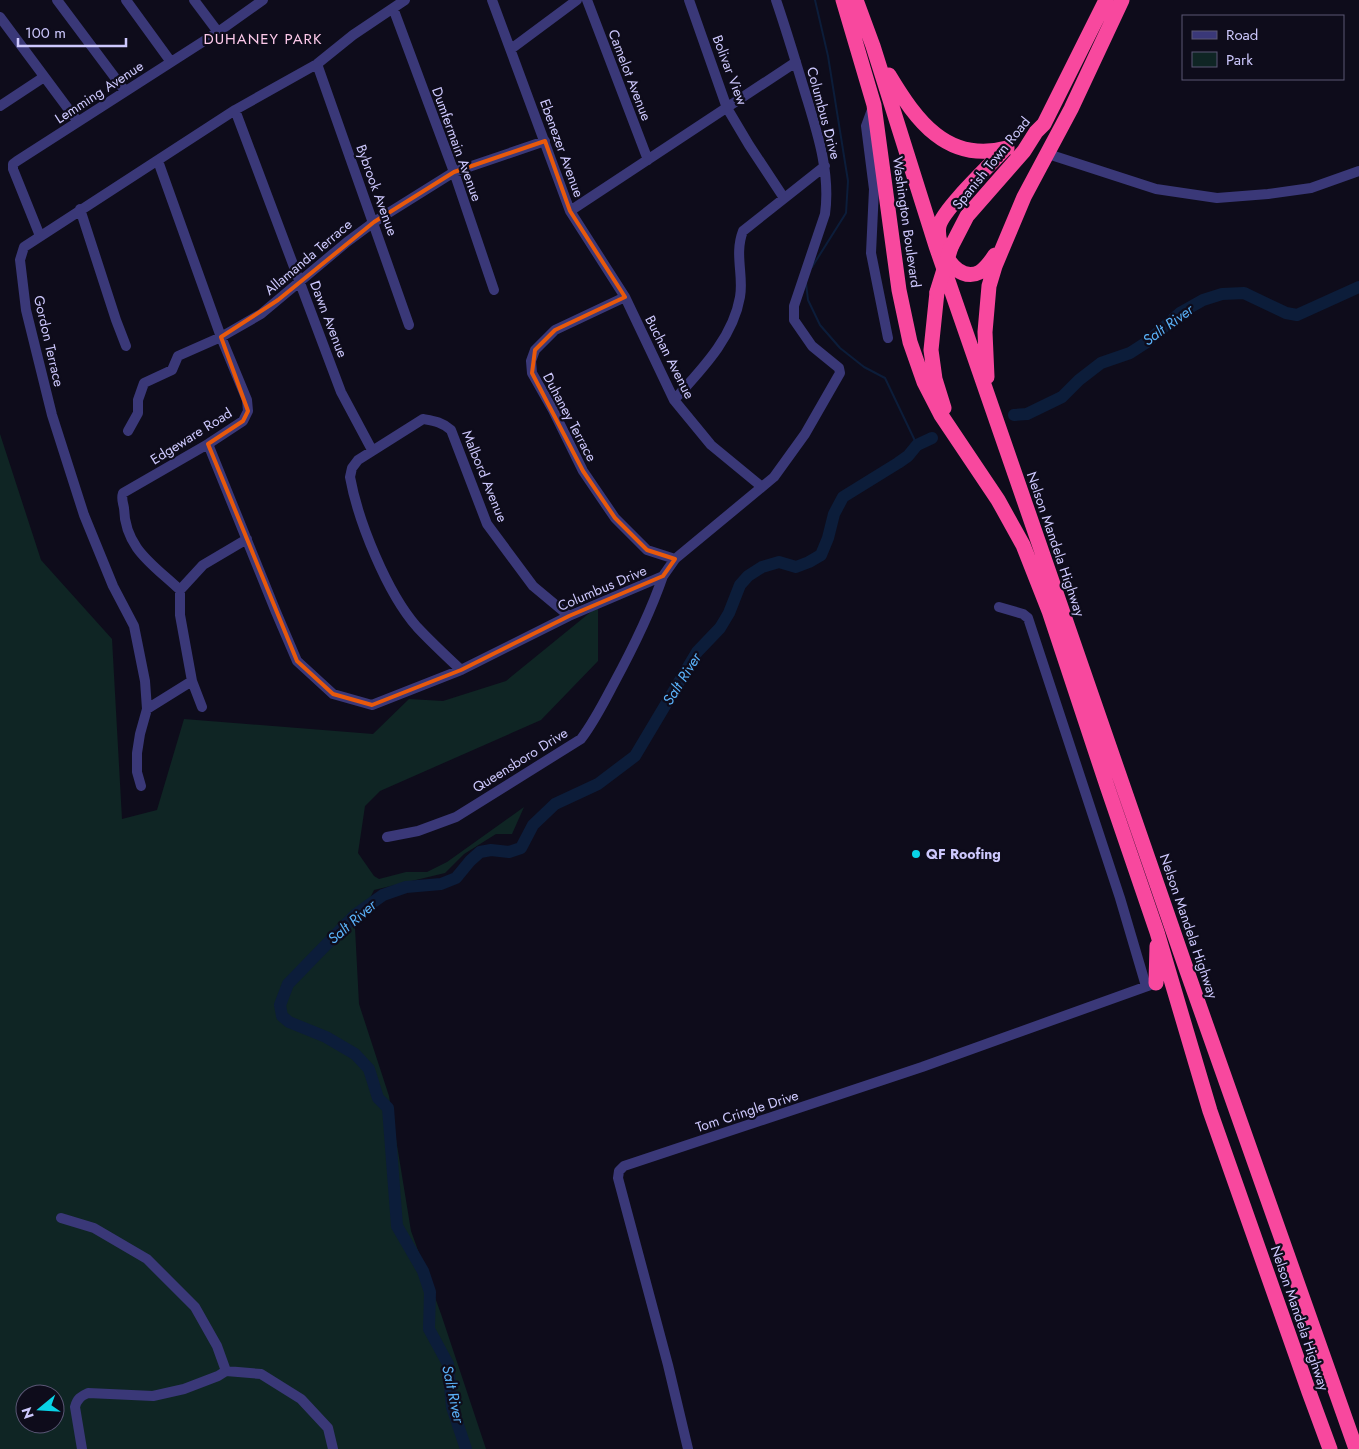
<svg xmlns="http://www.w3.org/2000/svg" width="1359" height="1449" viewBox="0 0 1359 1449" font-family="Jost,sans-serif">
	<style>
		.green { fill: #0f2524; fill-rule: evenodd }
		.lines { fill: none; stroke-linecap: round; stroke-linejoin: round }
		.stream { stroke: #0c1d3a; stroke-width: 2 }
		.river { stroke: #0c1d3a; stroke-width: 12 }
		.minor { stroke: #3a3878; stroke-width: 10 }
		.highway { stroke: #f8489e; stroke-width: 15 }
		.highway-bridge { stroke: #f8489e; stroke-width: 15 }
		.marked { fill: none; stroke: #e8590c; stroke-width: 4; stroke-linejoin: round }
		.poi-dot { fill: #09d3e7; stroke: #0e0c1b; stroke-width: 2 }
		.labels { text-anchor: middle; stroke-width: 4.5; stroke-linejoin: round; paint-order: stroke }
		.street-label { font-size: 14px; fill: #cdc8fd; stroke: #0e0c1b }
		.poi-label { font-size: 14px; font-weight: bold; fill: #cdc8fd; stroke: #0e0c1b; text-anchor: start }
		.neighbourhood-label { font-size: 15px; letter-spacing: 1px; fill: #fdcaeb; stroke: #0e0c1b }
		.water-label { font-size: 15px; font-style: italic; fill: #5ab1f8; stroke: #0e0c1b }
	</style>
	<rect width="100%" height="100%" fill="#0e0c1b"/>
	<path class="green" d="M 0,434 L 41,560 L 112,639 L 122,819 L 157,810 L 184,719 L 373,734 L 409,699 L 443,701 L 506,681 L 598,606 L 598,661 L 541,720 L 380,791 L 365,806 L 358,853 L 374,876 L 379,879 L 406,872 L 427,872 L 447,862 L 524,807 L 512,834 L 496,834 L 464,854 L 445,873 L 374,890 L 355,928 L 359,1004 L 389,1096 L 411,1231 L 441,1314 L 486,1449 L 0,1449 ZM 25,1394 L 55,1394 L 55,1424 L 25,1424 Z"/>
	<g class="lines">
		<path class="stream" d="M 812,267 L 846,213 L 848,181 L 828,56 L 815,0
			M 806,283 L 808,300 L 820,325 L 840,348 L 864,367 L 885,378 L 917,445"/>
		<path class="river" d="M 1014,415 L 1027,414 L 1062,397 L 1079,380 L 1101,363 L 1130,353 L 1147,342 L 1180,313 L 1203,300 L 1222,294 L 1244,293 L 1286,313 L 1297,315 L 1359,287
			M 466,1449 L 452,1407 L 448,1364 L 429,1329 L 430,1292 L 423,1271 L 397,1226 L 388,1108 L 378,1098 L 369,1069 L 355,1054 L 326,1037 L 289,1022 L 282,1016 L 280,1005 L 288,984 L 355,915 L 383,895 L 406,887 L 441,884 L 456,878 L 470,861 L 480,852 L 491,850 L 509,852 L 521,848 L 533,825 L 555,804 L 598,784 L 635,756 L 697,652 L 720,628 L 729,613 L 740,585 L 748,576 L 762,567 L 779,562 L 796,567 L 809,562 L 821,555 L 828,538 L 834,514 L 843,497 L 898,463 L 908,456 L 917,445 L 932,438"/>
		<path class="minor" d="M 57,0 L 125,91
			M 126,0 L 171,62
			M 194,0 L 218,32
			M 492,0 L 570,211 L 625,297 L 674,400 L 711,445 L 762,487
			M 587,0 L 648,160
			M 689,0 L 727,108 L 749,145 L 784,198
			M 393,8 L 454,172 L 494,290
			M 0,17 L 78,122
			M 511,49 L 577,0
			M 317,64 L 409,325
			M 0,106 L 44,77
			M 873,107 L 866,126 L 874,189 L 871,253 L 888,338
			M 235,110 L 341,392 L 372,450
			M 1048,154 L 1156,189 L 1217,198 L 1268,194 L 1311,188 L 1359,171
			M 158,161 L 221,337 L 247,400 L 248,411 L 243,421 L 208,444 L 123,493 C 121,499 123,502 124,508 C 125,549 154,565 180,590
			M 80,209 L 116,320 L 126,346
			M 570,211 L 796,62
			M 40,236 L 13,169 L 13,164 L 17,161 L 218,32 L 263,0
			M 625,297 L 555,330 L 535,350 L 531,361 L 532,373 L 553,410 L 583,471 L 615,518 L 647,550 L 675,559
			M 674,400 C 701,370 733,338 740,297 C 744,276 734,254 743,231 L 825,166
			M 128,431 L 138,413 L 138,400 L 144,383 L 172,370 L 178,356 L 221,337 L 261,314 L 347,242 L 374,222 L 454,172 L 545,141
			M 208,444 L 276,612 L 297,661 L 333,694 L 372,705 L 461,670 L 569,616 L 663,576 L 675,559 L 774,477 L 805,434 L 840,373 L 839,368 L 812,346 L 794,320 L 794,306 L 825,214 C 831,171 816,129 804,89 C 795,59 786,29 776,0
			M 999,607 L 1023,614 L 1028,618 L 1120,898 L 1146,986
			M 461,670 C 446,656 431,642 417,627 C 387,593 358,521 350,477 L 352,468 L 358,460 L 423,419 C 434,421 442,422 451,430 L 487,524 L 533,586 L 569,616
			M 202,707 L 192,681 L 180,615 L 180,590 L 203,565 L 247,539
			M 147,709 L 192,681
			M 141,786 L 137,772 L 137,753 L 140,734 L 147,709 L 145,681 L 134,626 L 113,586 L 84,515 L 52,415 L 26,310 L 20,260 L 24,247 L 235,110 L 317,64 L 353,35 L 405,0
			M 387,837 L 418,831 L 456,817 L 581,739 C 594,722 603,704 613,685 C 632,650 650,614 663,576
			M 61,1218 L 94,1228 L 147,1259 L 195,1307 L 217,1346 L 226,1371
			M 82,1449 L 75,1407 C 77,1399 81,1396 88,1393 L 153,1396 L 184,1389 L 218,1376 L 226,1371 L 261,1374 L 301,1399 L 328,1428 L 333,1449
			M 688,1449 L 668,1365 L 618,1178 L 619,1171 L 624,1166 L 922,1067 L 1156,983"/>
		<path class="highway" d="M 843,0 L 874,105 L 899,290 L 910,342 L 924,382 L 941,415 L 998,500 L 1023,545 L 1049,611 L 1107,786 L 1157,932 L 1210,1111 L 1309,1392 L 1330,1449
			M 856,0 L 873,46 L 936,246 L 1187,971 L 1356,1449
			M 889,75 C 916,120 947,164 1007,148
			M 951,247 L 967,216 L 1024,151 L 1036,132 L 1044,124 L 1106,0
			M 995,255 C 991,261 986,268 980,272 C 956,285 935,245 939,226 C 943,209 992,163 1006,148
			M 937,292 L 931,350 L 935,379 L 944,408
			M 987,377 L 985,332 L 989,286 L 995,266 L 1024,197 L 1071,109 L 1122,0
			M 1156,983 L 1157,946"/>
		<path class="highway-bridge" d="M 937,292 L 951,247"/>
	</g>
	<path class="marked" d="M 545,141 L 570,211 L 625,297 L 555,330 L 535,350 L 532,373 L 583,471 L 615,518 L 647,550 L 675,559 L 663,576 L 569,616 L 461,670 L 372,705 L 333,694 L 297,661 L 208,444 L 243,421 L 248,411 L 221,337 L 278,300 L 374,222 L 454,172 Z"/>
	<circle class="poi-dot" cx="916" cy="854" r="5"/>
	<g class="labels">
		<g class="street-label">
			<text transform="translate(730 70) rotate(69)" y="5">Bolivar View</text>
			<text transform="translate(630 75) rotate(69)" y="5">Camelot Avenue</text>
			<text transform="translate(99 92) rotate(-33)" y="5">Lemming Avenue</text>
			<text transform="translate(824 113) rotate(75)" y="5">Columbus Drive</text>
			<text transform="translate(457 144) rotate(70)" y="5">Dumfermain Avenue</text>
			<text transform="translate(562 148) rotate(70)" y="5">Ebenezer Avenue</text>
			<text transform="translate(991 163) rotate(-51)" y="5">Spanish Town Road</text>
			<text transform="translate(377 190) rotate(70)" y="5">Bybrook Avenue</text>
			<text transform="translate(907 222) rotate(82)" y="5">Washington Boulevard</text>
			<text transform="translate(308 257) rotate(-40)" y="5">Allamanda Terrace</text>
			<text transform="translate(329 319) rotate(69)" y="5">Dawn Avenue</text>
			<text transform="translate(49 341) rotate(77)" y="5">Gordon Terrace</text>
			<text transform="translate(670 357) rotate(63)" y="5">Buchan Avenue</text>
			<text transform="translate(570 417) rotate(62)" y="5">Duhaney Terrace</text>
			<text transform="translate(191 436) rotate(-32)" y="5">Edgeware Road</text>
			<text transform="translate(485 476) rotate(68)" y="5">Malbord Avenue</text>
			<text transform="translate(1056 544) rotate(71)" y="5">Nelson Mandela Highway</text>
			<text transform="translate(602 588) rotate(-23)" y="5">Columbus Drive</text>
			<text transform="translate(520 760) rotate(-32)" y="5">Queensboro Drive</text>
			<text transform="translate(1189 926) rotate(71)" y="5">Nelson Mandela Highway</text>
			<text transform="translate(747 1111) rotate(-18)" y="5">Tom Cringle Drive</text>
			<text transform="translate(1300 1318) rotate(71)" y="5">Nelson Mandela Highway</text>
		</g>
		<g class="poi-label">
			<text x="926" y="859">QF Roofing</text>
		</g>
		<g class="neighbourhood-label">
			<text x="263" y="44">DUHANEY PARK</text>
		</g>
		<g class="water-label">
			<text transform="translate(1168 325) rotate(-36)" y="5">Salt River</text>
			<text transform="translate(682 679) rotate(-58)" y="5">Salt River</text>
			<text transform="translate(352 922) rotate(-41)" y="5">Salt River</text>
			<text transform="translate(453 1394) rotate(78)" y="5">Salt River</text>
		</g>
	</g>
	<rect x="1182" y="15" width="162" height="65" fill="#0e0c1b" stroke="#5a5775"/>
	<rect x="1192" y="31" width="25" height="8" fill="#3a3878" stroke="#5a5775"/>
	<text x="1226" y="40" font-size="15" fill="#cdc8fd">Road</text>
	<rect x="1192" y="52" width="25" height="15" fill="#0f2524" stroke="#5a5775"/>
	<text x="1226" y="65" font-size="15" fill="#cdc8fd">Park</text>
	<g transform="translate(40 1409) rotate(252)"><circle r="24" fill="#0e0c1b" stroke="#5a5775"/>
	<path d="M0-4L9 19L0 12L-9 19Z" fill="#09d3e7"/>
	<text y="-8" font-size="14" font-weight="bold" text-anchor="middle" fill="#cdc8fd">N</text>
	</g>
	<path d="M18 38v8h108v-8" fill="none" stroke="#cdc8fd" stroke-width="2.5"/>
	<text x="25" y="38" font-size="15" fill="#cdc8fd" stroke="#0e0c1b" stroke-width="4" paint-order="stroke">100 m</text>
</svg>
